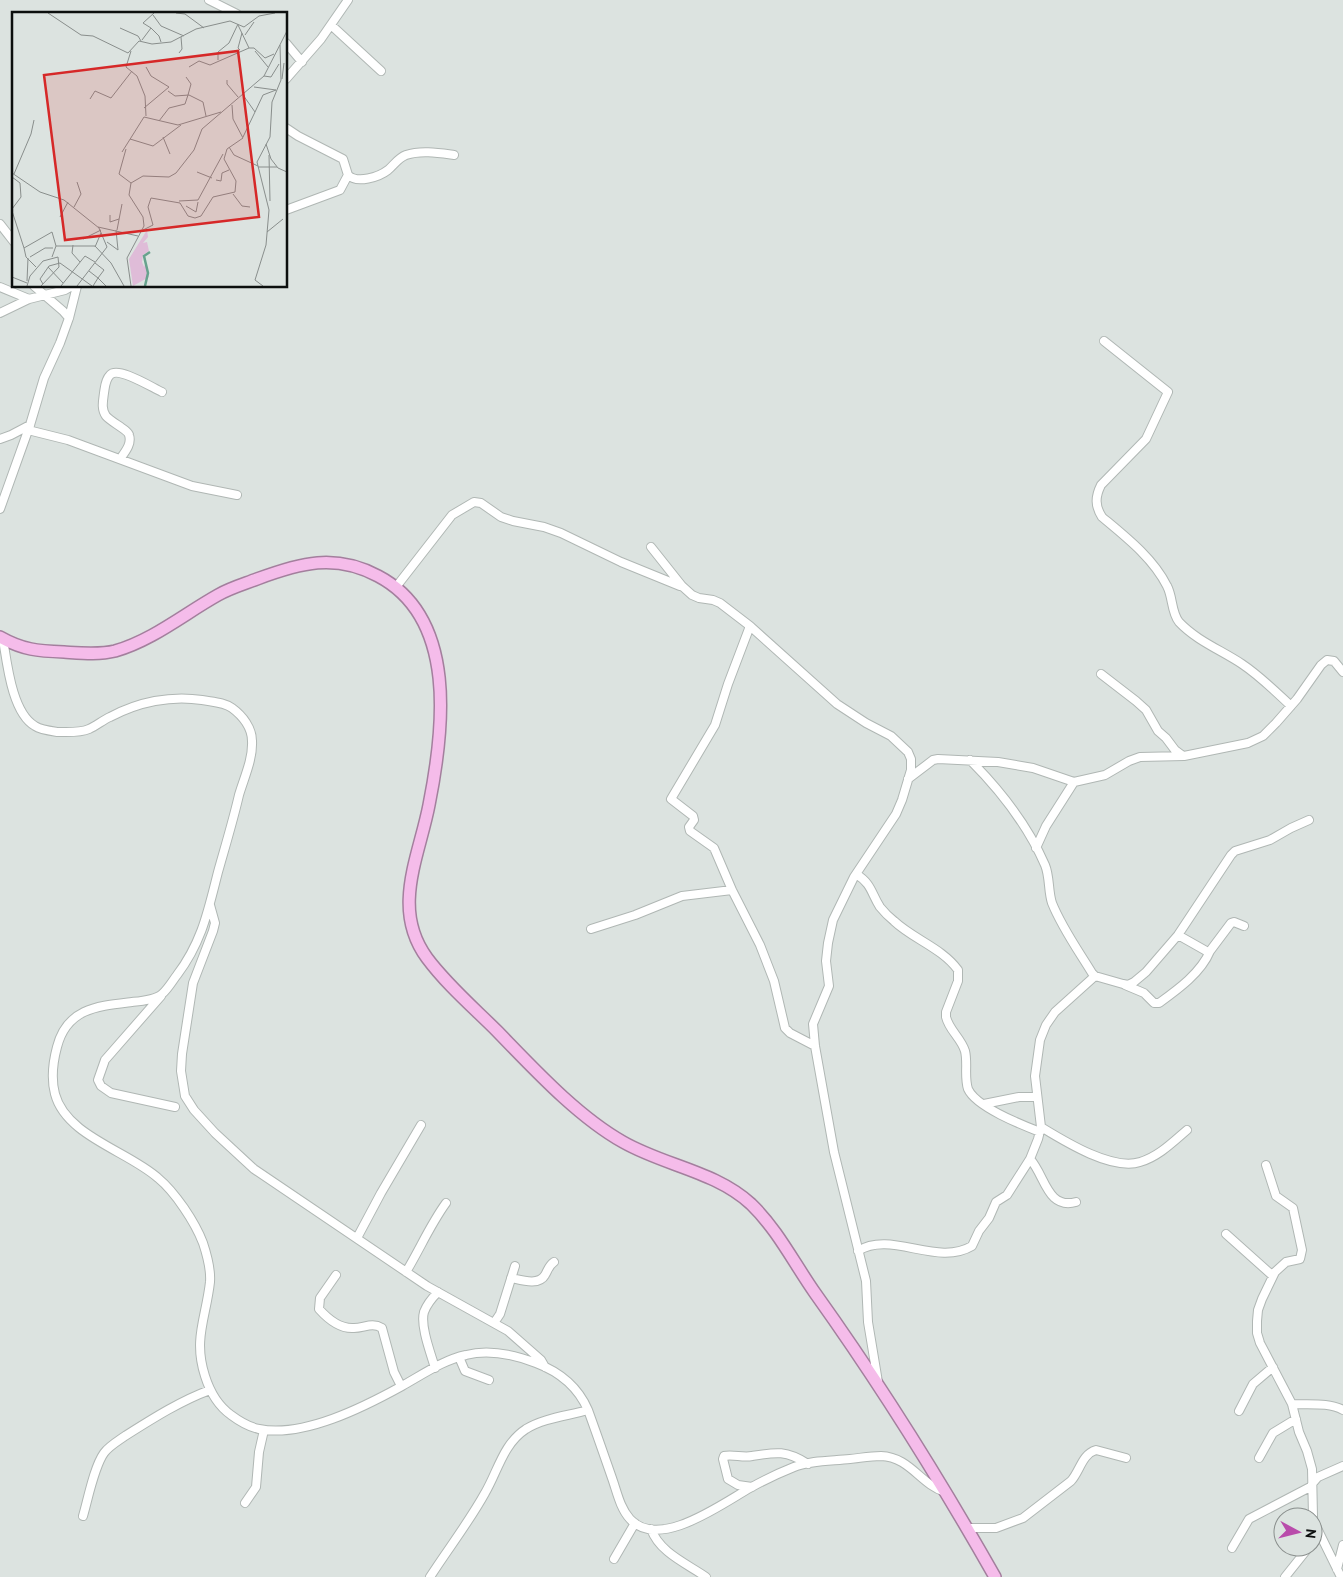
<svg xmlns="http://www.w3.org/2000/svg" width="1343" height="1577" viewBox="0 0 1343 1577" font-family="'PT Sans',sans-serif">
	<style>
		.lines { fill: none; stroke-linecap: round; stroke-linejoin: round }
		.minor-casing { stroke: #b0b7b4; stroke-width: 10 }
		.highway-casing { stroke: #a37f9d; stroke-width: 14 }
		.minor { stroke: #fff; stroke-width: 8 }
		.highway { stroke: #f5bcea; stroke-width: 11 }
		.inset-river { fill: none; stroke: #67a28d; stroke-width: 2.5 }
		.inset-road { fill: none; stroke: #898e8c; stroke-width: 1 }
		.view { fill: #d62828; fill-opacity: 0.15; stroke: #d62828; stroke-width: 2.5 }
		.inset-edge { fill: none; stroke: #0c0f0e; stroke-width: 2.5 }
	</style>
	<rect width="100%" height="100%" fill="#dce3e0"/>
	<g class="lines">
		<g class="minor-casing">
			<path id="minor" d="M 209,0 L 237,14
				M 331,25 L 381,71
				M 286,43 L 302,62
				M 286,79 L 321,39 L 348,0
				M 286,128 L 298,136 L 343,159 L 348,175 C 357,184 379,177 388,170 C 394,165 398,158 406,155 C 421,150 439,153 454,155
				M 286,210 L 340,190 L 348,175
				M 0,224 L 14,242
				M 34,286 L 63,311 L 69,318
				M 0,287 L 29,299
				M 0,313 L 29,299 L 65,290 L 72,286
				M 1104,341 L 1168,392 L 1146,439 L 1101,485 C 1095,497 1095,506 1102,517 C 1126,537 1153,558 1167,586 C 1173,597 1171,612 1179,622 C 1197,641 1221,650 1242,664 C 1260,676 1275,691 1291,706
				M 28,430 L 68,440 L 192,486 L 237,495
				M 0,439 L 11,435 L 30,425
				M 120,459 C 125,452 132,444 129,435 C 128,430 111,422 106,416 C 101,409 103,401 104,393 C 105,387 105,380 110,375 C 118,366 151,387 162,392
				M 0,509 L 30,425 L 44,378 L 60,343 L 69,318 L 77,286
				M 651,547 L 682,586 L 692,595 L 699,598 L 713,600 L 720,603 L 750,626 L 837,704 L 866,723 L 891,736 L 908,752 L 911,759 L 911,770 L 902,800 L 896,814 L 854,877 L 833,920 L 828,943 L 826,961 L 829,986 L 813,1024 L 815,1046 L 834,1152 L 866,1281 L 868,1322 L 878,1382
				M 396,587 L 452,515 L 474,502 L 481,503 L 501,517 L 513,521 L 544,527 L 561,533 L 621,562 L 680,586
				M 750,626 L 728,684 L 715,725 L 671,799 L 693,816 L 694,820 L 689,827 L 690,831 L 714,848 L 732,890 L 760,945 L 774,981 L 785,1028 L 790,1033 L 815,1046
				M 3,639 C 7,663 12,713 35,726 C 41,730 51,731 58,732 C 68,732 80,733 89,729 C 96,726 103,720 110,717 C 138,702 171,695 202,700 C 213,702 224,702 232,708 C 243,716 252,728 252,741 C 253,759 244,778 239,795 C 233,821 225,847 218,872 C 208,911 202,942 177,975 C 173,980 168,989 162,994 C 155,1000 142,1001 132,1002 C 98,1006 67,1008 57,1047 C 53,1062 51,1079 55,1094 C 66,1136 128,1151 158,1178 C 175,1192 195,1222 203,1243 C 207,1255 211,1269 210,1282 C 206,1318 193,1339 205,1376 C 210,1392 217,1405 231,1415 C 239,1421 249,1427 259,1429 C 303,1438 364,1407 402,1386 C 422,1375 443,1360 466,1355 C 489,1349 515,1355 536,1363 C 560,1372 578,1387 588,1410 C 596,1432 604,1455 612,1478 C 617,1492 620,1508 630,1519 C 659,1551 723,1503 750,1488 C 764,1480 779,1473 794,1467 C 812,1460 832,1461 850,1459 C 860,1458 871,1456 881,1456 C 910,1457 920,1484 945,1492
				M 1101,674 L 1136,701 L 1146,710 L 1158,731 L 1166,738 L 1175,750 L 1183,756
				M 970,760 C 1000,790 1028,826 1045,865 C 1050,877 1048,891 1052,903 C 1062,928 1078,950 1092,973 L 1095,976 L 1123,984 L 1128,985 L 1134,982 L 1146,972 L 1178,935 L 1231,855 L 1235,851 L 1270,840 L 1291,828 L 1309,820
				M 908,779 L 933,760 L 938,759 L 998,762 L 1033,768 L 1074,782 L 1105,775 L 1129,761 L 1140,757 L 1184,756 L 1248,743 L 1263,736 L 1276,723 L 1297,699 L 1321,665 L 1327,660 L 1334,661 L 1343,672
				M 1036,848 L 1046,826 L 1074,782
				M 856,874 C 872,884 871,893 880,907 C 884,912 889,917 894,921 C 913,939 942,948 958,970 L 958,981 L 946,1012 L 946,1017 C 949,1030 961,1038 965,1051 C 968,1063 964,1077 968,1089 C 976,1107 1022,1125 1040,1132
				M 210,905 L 215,923 L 213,931 L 193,983 L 182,1054 L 181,1071 L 185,1096 L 194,1110 L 215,1133 L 254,1169 L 427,1286 L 508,1331 L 541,1360 L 545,1367
				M 591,929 L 635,915 L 682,896 L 732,890
				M 1178,935 L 1208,952 L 1210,951 L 1231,923 L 1234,922 L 1244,926
				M 1125,985 L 1144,993 L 1154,1003 L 1159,1003 C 1177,990 1201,973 1210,951
				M 161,996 L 105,1060 L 98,1080 L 101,1086 L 111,1093 L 175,1107
				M 984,1104 L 1019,1097 L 1037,1097
				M 1041,1127 C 1064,1141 1112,1171 1140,1162 C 1158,1157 1173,1142 1187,1130
				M 1030,1159 C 1045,1175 1047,1210 1076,1202
				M 1266,1165 L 1276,1196 L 1293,1208 L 1302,1250 L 1300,1259 L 1286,1262 L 1275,1272 L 1262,1299 L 1258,1310 L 1257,1321 L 1257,1333 L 1260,1343 L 1292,1404 L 1299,1432 L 1307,1451 L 1312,1469 L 1313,1517
				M 1226,1234 L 1273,1276
				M 357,1238 L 381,1193 L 421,1125
				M 858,1251 C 891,1230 937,1267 972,1246 L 979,1231 L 989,1218 L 996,1202 L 1007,1195 L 1030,1159 L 1038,1139 L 1041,1127 L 1035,1076 L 1040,1040 L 1046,1025 L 1055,1012 L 1095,976
				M 406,1272 C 420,1249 430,1225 446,1203
				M 336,1275 L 320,1298 L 319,1309 C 327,1318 340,1329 354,1328 C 364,1328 372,1322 382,1328 L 394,1372 L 401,1386
				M 511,1278 C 521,1280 539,1286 545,1275 C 548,1270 549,1265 554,1262
				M 494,1323 L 500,1314 L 515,1266
				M 459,1357 L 465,1371 L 489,1380
				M 435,1368 C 431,1354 420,1326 424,1312 C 427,1304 432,1298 438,1292
				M 1292,1404 C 1308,1405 1329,1402 1343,1410
				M 1239,1411 L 1253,1384 L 1273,1367
				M 1259,1458 L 1273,1433 L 1296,1419
				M 1312,1484 L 1318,1477 L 1343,1466
				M 752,1487 L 738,1485 L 728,1479 L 723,1459 L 724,1456 C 733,1454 743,1458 752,1456 C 776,1452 786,1450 808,1464
				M 245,1503 L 256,1487 L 259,1452 L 264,1430
				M 83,1516 C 88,1499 94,1467 104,1453 C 109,1446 118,1441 125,1436 C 152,1419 180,1401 210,1390
				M 1313,1520 L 1341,1577
				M 967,1528 L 996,1528 L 1023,1518 L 1071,1481 C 1080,1471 1082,1454 1096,1450 L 1126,1458
				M 651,1529 C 660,1553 686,1563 706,1577
				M 1232,1548 L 1249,1519 L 1312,1486
				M 614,1559 L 635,1523
				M 1337,1569 L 1343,1545
				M 430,1577 C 448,1549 469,1522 485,1493 C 498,1471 503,1444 526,1429 C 544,1418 567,1416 588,1410
				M 1285,1577 L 1309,1547"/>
		</g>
		<g class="highway-casing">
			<path id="highway" d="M 0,637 C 23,650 38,651 64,652 C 80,653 99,655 115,651 C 153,640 184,614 218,595 C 230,588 244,584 257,579 C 300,563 335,553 378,576 C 458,618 444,730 429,805 C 419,857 391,909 427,958 C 447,985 474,1008 497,1031 C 534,1069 577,1116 623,1142 C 665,1166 715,1171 751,1204 C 777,1229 794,1263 815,1293 C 880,1384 940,1480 995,1577"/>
		</g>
		<use href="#minor" class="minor"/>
		<use href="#highway" class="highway"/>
	</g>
	<g transform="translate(12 12)">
		<rect width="275" height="275" fill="#dce3e0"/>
		<path d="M 135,218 L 136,225 L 131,231 L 135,230 L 137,239 L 131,243 L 130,250 L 132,255 L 134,250 L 137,265 L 121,274 L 117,247 Z" fill="#dfbcd8"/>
		<path class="inset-river" d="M 133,274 L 136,261 L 132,244 L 138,240"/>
		<path class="inset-road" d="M 36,1 L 69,23 L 81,24 L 116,41 L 127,29 L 140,32 L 159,30 L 184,17 L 218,9 L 232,15 L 247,4 L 263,1M 164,1 L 173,2 L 192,16M 141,3 L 149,14 L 172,24M 226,13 L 237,36M 108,16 L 126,24 L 129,29M 139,16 L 131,11 L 142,1M 233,23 L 242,10M 130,28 L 139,16 L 147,24 L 149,30M 228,38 L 226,36 L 230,21M 119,39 L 114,55 L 125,64 L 133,84 L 134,104M 243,39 L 256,55M 167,41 L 170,37 L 169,25M 206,48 L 206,40 L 217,31 L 226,12M 177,55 L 187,49 L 198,53 L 237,36 L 242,36 L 253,46 L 262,42M 252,64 L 259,65 L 267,52M 174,65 L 179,72 L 176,83M 270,67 L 272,51M 215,68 L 215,72 L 226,85M 242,75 L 264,78M 156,79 L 163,84 L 177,83 L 191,90 L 194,104M 231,83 L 243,100 L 231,125M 78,87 L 83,79 L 99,86 L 120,59M 132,96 L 157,75 L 139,64 L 134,55M 243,100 L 251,83 L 264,78M 147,109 L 157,96 L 173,92 L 176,83M 151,125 L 158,142M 118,127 L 141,134 L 169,113M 254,132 L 259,147 L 266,156 L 275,160M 217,135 L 222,143 L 246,154M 114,137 L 107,162 L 119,171M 110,140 L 132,105 L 166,113 L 209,100M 257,143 L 258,189M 246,155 L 265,155M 185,160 L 200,166M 0,161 L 28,180 L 52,188 L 87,216 L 95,235 L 65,274M 2,162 L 19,122 L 22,108M 0,165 L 8,171 L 9,185 L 0,197M 204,168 L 209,169 L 210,161 L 217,158M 221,182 L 230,194 L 238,195M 167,189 L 186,188 L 211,142M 174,194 L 184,200 L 186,190M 62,195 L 69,182 L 65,170M 0,199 L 12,236M 98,203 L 98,210 L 107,207M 48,205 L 56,190M 86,215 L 126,224M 105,218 L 110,192M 131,218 L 141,213 L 136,195 L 139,186 L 168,191 L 176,204 L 183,206 L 189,204 L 201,185 L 223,180 L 224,169 L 212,147 L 215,137 L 231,126 L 221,107 L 220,93M 255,220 L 271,207M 71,227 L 89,218M 95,230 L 106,238 L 104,218M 61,233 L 60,241 L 68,250M 83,235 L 89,221M 18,245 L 33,236 L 41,236M 40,245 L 44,234 L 83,234 L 99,251 L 112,274M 83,251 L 92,258 L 86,266 L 94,274M 24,255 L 14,245 L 12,236 L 40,220 L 44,234M 36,255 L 51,271M 77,259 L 86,266 L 81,274M 0,265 L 15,271M 15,269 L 16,246M 31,272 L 28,267 L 37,254 L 48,251 L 80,274M 15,274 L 18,264 L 31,249 L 46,245 L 47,255 L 29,274M 49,274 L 73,244 L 83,250M 119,274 L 115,246 L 132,214 L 131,205 L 117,183 L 119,171 L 131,164 L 157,165 L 164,161 L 182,138 L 190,117 L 252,64 L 275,19M 251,274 L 243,268 L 254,233 L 257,198 L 245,150 L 258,125 L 260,90 L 269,68 L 268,33"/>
		<path class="view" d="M 226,39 L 247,205 L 53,228 L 32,63 Z"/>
		<rect width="275" height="275" class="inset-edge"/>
	</g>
	<g transform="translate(1298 1532) rotate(97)"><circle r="24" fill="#dce3e0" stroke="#898e8c"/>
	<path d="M0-4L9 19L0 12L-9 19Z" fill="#b94cab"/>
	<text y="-8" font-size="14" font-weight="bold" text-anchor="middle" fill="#0c0f0e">N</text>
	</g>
</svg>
